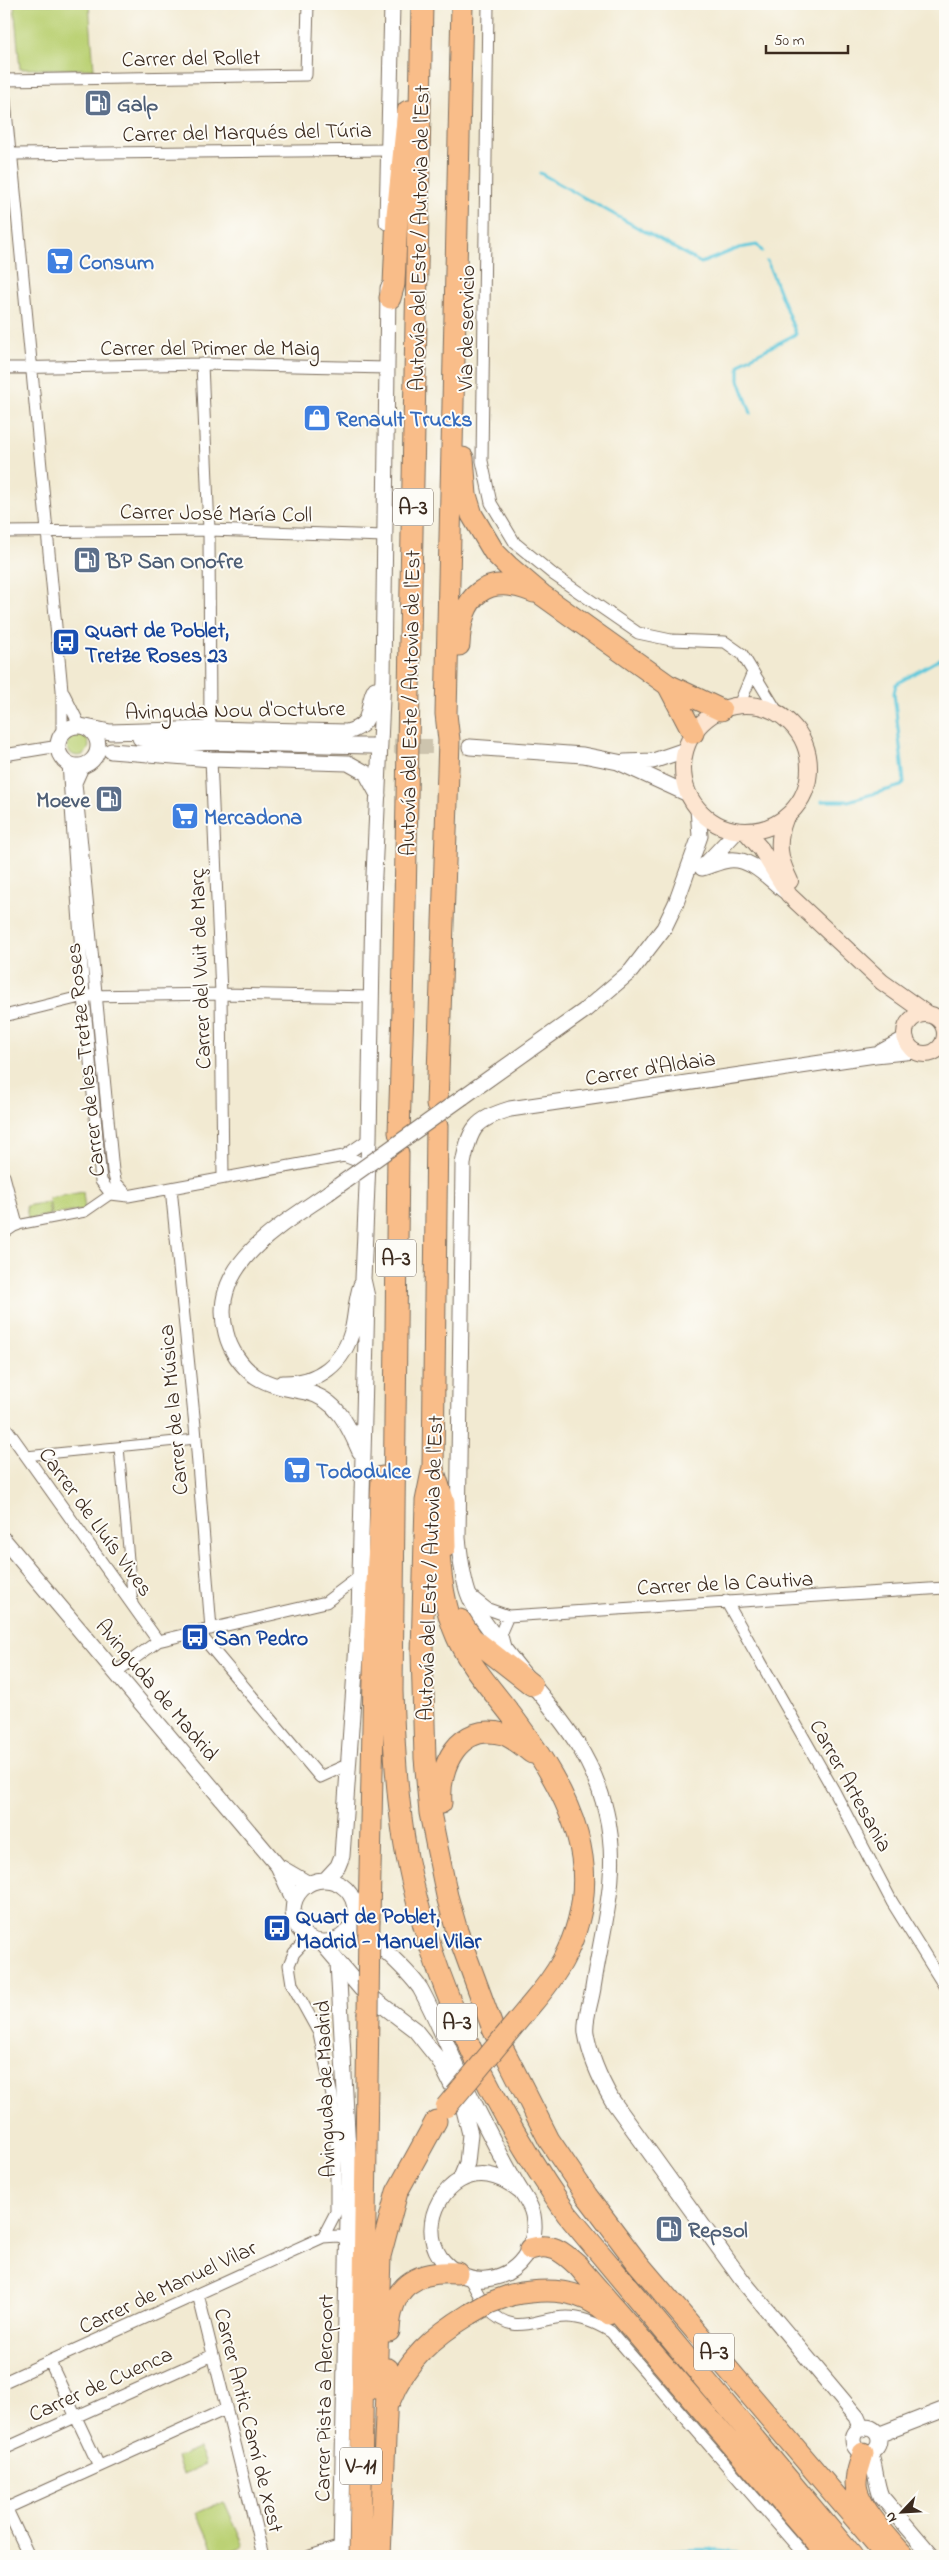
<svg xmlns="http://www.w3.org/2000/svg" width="949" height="2560" viewBox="0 0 949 2560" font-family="'Indie Flower',sans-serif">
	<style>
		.green { fill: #bbd175; stroke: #7b7e4a }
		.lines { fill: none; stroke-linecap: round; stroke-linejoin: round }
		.stream { stroke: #5fc8db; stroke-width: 3 }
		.tertiary-tunnel { stroke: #cdc4ae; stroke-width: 15; stroke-dasharray: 15 8; stroke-linecap: butt }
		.pedestrian-casing { stroke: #7b6d5d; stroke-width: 11 }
		.minor-casing { stroke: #7b6d5d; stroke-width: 13 }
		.tertiary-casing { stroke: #7b6d5d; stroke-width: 17 }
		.secondary-casing { stroke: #7b6d5d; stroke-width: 18 }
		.motorway-casing { stroke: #7b6d5d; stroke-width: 23 }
		.pedestrian { stroke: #fff; stroke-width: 9 }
		.minor { stroke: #fff; stroke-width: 11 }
		.tertiary { stroke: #fff; stroke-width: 15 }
		.secondary { stroke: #fde5d0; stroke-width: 16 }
		.motorway { stroke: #f9bd89; stroke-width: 21 }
		.tertiary-bridge-casing { stroke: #7b6d5d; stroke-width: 17; stroke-linecap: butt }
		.motorway-bridge-casing { stroke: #7b6d5d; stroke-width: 23; stroke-linecap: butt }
		.tertiary-bridge { stroke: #fff; stroke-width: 15 }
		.motorway-bridge { stroke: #f9bd89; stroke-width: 21 }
		.labels { text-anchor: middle; stroke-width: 4; stroke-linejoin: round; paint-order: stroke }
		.shield { fill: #fdfcf7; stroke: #75695f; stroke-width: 1 }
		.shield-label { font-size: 21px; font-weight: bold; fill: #3b2a1e }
		.street-label { font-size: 22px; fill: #3b2a1e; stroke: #fdfcf7 }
		.service-label { font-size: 22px; font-weight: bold; fill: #4e5e75; stroke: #fdfcf7; text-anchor: start }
		.shop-label { font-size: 22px; font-weight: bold; fill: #366cbe; stroke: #fdfcf7; text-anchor: start }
		.transit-label { font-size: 22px; font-weight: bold; fill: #164399; stroke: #fdfcf7; text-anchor: start }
	</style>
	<rect width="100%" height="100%" fill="#fdfcf7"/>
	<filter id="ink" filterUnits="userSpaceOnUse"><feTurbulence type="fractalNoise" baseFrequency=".02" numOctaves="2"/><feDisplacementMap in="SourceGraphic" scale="10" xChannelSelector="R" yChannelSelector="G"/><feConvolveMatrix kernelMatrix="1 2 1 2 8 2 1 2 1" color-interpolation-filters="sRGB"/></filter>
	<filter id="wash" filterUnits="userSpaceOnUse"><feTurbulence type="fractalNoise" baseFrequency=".0096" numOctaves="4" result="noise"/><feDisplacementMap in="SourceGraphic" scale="20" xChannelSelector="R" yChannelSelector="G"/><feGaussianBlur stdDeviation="1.12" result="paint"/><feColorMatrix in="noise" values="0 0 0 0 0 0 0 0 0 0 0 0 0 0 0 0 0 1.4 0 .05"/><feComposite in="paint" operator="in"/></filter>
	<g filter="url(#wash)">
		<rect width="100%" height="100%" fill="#f2ead2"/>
		<path class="green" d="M 14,4 L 89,4 L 94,69 L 20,69 Z
			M67 745a11 11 0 1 1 22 0a11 11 0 1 1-22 0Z
			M 83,1192 L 85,1210 L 51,1215 L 49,1198 Z
			M 48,1202 L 50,1215 L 28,1219 L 26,1206 Z
			M 199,2448 L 206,2464 L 183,2474 L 177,2458 Z
			M 224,2501 L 244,2546 L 216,2556 L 197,2513 Z"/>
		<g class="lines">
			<path class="stream" d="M 540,173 L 701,263 L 739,248 L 757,245 L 762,251
				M 751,413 L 739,380 L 739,366 L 745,360 L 796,334 L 767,261
				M 822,801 L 848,801 L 901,786 L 904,782 L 894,693 L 896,684 L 945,656
				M 645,2556 C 677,2548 706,2548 738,2552 L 740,2556
				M 711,2556 L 711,2549"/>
		</g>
	</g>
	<g filter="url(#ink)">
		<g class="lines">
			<path class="tertiary-tunnel" d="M 371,746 L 470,747"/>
			<g class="pedestrian-casing">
				<path id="pedestrian" d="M 4,1234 L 17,1225 L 85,1212 L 111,1194
					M 119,1447 L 133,1605
					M 26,1456 L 196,1439"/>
			</g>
			<g class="minor-casing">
				<path id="minor" d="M 488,4 L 482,461 L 491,503 L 515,543 L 554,575 L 638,633 L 671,640 L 725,642 L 742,654 L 778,713
					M 4,80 L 306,75 L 308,4
					M 4,90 L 10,153
					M 14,154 L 389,150
					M 12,160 L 62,690 L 62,735
					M 202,364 L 209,530 L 210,729
					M 4,368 L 202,364 L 388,368
					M 4,532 L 209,530 L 384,536
					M 64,694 L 80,726
					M 739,705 L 753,672
					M 4,755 L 59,746
					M 211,759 L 221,994 L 223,1178
					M 68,763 L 84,996 L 101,1181 L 111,1194 L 128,1196 L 344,1156 L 369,1139
					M 84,765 L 76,783 L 113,1171 L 116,1183 L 128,1196
					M 4,1016 L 84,996 L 221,994 L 372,997
					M 344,1156 L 357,1161 L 361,1177
					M 4,1176 L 17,1225
					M 171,1188 L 195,1426 L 211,1629
					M 4,1425 L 158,1641
					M 469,1594 L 488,1609 L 508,1616 L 945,1588
					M 726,1601 L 834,1791 L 892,1902 L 945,1987
					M 198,1632 L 320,1777 L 349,1764
					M 505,1647 L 501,1632 L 508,1616
					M 116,1672 L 158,1641 L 326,1602 L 359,1577
					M 308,1938 L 294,1953 L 289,1965 L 292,1984 L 319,2033 L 332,2096 L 336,2135 L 336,2212 L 323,2237
					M 469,2278 C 475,2287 480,2299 487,2308 C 515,2339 536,2317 567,2317 C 583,2317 598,2324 611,2332 L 805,2556
					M 198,2294 L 263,2556
					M 50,2362 L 99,2466
					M 4,2382 L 323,2237 L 338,2236 L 348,2240
					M 4,2449 L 213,2355
					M 4,2503 L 29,2556
					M 7,2508 L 226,2409
					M 310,2556 L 341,2546"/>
			</g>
			<g class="tertiary-casing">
				<path id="tertiary" d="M 387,222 L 392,4
					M58 746a20 20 0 1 1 40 0a20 20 0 1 1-40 0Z
					M 86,727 L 110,732 L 210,729 L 347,732 C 376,724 365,706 375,689
					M 140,738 L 155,741 L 371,746
					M 470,747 L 583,755 L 618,762 L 688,794
					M 111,751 L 211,759 L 348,763 L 366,773 L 378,795
					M 624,762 L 653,761 L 685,750
					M 702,868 C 710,866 720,861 729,860 C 751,857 770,880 786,892
					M 702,868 L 737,831
					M 881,1052 L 906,1038
					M 463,1097 L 584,1011 L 631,971 L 664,928 L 676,903 L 700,836 L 698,809
					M 328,1193 C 282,1225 207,1265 226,1333 C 230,1350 241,1366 255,1376 C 270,1386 289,1389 306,1392 C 337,1399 348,1425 360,1452
					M 282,1383 C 318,1384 345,1363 353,1327 C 356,1313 356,1299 361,1285
					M 4,1540 L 278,1866 L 294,1901
					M 278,1866 L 309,1884
					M293 1911a31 31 0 1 1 62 0a31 31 0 1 1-62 0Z
					M 325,1880 L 338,1866 L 342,1856 L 359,1615 L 367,1297 L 363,1279 L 369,1139 L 373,897 L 383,677 L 388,288
					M 354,1918 C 373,1944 401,1961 420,1988 C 441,2026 455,2066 475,2105 C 489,2133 505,2165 521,2191 C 526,2199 531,2205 533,2215 C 539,2247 518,2276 486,2279 C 469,2281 450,2271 440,2257 C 417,2223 446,2169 488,2175 C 501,2177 512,2184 522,2192
					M 322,1943 L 361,1989 L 415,2030 L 439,2060 L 464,2110 L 470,2134 L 467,2163 L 460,2180
					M 338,1962 L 349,2169 L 341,2556
					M853 2440a13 13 0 1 1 26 0a13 13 0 1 1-26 0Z
					M 862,2429 L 857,2417 L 742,2280 L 612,2100 C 600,2079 590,2057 586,2033 C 584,2020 591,2002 593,1988 C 602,1928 621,1874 606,1812 C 589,1738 538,1697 496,1638 C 486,1624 474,1610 468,1593 C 462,1575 460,1556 458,1538 L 463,1164 C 470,1127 475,1120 510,1109 L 875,1055 L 915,1051
					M 878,2435 L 945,2409
					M 870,2453 C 876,2467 875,2482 881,2496 L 932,2556"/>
			</g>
			<g class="secondary-casing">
				<path id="secondary" d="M683 768a63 63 0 1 1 126 0a63 63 0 1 1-126 0Z
					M 785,819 C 776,842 779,859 790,881
					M 746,832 L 761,849 L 789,895 L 882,982 L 927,1014
					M905 1034a20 20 0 1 1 40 0a20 20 0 1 1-40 0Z"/>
			</g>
			<g class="motorway-casing">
				<path id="motorway" d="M 390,298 L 394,284 L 397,215 L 408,111
					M 463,458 L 466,495 L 472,515 L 494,552 L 508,566 L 542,595 L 668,685 L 721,710
					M 459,645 C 461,595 486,572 534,592
					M 668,685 L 693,733
					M 437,1105 L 449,740 L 446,714 L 462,4
					M 437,1126 L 433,1467 L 426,1501 L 422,1653 L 425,1758 L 430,1813 L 447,1896 L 457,1931 L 493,2029 L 549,2140 L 587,2196 L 636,2261 L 887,2556
					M 399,1133 L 403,1009 L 422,4
					M 398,1153 L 392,1691 C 394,1747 397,1802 407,1857 C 433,1988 491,2105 567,2214 L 852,2556
					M 433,1469 L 444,1502 L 445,1547
					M 438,1533 C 439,1567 443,1606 457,1637 C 470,1667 496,1694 515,1720 C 570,1794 610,1871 563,1960 C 554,1977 542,1992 530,2006
					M 460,1620 L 472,1638 L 532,1685
					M 441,1803 C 438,1766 459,1722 503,1734 C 514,1738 523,1746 532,1753
					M 369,1920 L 375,1628 L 382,1477
					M 530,2249 C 551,2242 562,2251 578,2266 L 828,2556
					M 511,2295 C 547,2288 580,2288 609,2314
					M 389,2331 C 391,2287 414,2270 457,2273
					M 376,2388 L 380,2256 L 397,2192 L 436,2121
					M 390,2400 C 406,2360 434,2336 470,2314
					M 863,2453 C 861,2462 856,2473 856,2483 C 856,2505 890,2540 904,2556
					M 360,2556 L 368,2015
					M 380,2556 L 388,2369"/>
			</g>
			<use href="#pedestrian" class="pedestrian"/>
			<use href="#minor" class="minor"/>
			<use href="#tertiary" class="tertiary"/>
			<use href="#secondary" class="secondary"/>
			<use href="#motorway" class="motorway"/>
			<g class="tertiary-bridge-casing">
				<path id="tertiary-bridge" d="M 328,1193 L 463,1097"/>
			</g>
			<g class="motorway-bridge-casing">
				<path id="motorway-bridge" d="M 368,2015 L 369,1920
					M 446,2107 L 530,2006
					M 470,2314 L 489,2303 L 511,2295"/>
			</g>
			<use href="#tertiary-bridge" class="tertiary-bridge"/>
			<use href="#motorway-bridge" class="motorway-bridge"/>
		</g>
	</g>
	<defs>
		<g id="fuel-square" transform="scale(1.4375)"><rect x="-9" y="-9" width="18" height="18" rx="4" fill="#5c6f8a" stroke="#fdfcf7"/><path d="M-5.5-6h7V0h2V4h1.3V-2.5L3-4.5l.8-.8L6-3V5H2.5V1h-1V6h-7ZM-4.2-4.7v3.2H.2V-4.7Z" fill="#fff"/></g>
		<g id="supermarket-square" transform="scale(1.4375)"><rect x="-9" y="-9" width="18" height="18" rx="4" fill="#3f7fe0" stroke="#fdfcf7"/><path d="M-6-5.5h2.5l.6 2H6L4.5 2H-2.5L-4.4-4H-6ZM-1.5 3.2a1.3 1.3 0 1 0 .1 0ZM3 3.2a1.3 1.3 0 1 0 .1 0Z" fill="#fff"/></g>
		<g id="shop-square" transform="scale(1.4375)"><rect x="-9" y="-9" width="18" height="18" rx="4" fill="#3f7fe0" stroke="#fdfcf7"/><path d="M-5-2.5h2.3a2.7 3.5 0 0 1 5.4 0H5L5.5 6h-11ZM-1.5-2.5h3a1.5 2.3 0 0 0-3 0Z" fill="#fff"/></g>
		<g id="bus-square" transform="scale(1.4375)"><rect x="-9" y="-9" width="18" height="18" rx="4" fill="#1a4fb4" stroke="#fdfcf7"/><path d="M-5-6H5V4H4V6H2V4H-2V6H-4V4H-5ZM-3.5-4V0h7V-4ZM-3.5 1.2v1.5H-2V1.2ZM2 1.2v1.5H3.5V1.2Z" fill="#fff"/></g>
	</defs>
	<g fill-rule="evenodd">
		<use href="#fuel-square" x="98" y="103"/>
		<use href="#supermarket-square" x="60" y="261"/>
		<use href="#shop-square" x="317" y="418"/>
		<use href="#fuel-square" x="87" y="560"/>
		<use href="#bus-square" x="66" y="642"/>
		<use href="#fuel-square" x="109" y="799"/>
		<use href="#supermarket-square" x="185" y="816"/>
		<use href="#supermarket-square" x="297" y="1470"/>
		<use href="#bus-square" x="195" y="1637"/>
		<use href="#bus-square" x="277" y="1928"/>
		<use href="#fuel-square" x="669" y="2229"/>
	</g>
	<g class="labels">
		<g class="shield">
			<rect x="393" y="488.5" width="40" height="37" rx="4"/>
			<rect x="376" y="1239.5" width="40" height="37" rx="4"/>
			<rect x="437" y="2003.5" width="40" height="37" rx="4"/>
			<rect x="694" y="2333.5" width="40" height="37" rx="4"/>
			<rect x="340" y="2447.5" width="42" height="37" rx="4"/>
		</g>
		<g class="shield-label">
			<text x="413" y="514">A-3</text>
			<text x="396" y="1265">A-3</text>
			<text x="457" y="2029">A-3</text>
			<text x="714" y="2359">A-3</text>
			<text x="361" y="2473">V-11</text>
		</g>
		<g class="street-label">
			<text transform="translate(191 57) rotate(-1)" y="8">Carrer del Rollet</text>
			<text transform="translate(247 131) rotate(-1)" y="8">Carrer del Marqués del Túria</text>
			<text transform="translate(418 238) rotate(-89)" y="8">Autovía del Este / Autovia de l'Est</text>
			<text transform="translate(465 328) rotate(-89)" y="8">Vía de servicio</text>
			<text x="210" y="355">Carrer del Primer de Maig</text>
			<text transform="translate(216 512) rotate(1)" y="8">Carrer José María Coll</text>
			<text transform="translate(409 703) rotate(-89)" y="8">Autovía del Este / Autovia de l'Est</text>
			<text transform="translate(235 709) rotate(-1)" y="8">Avinguda Nou d'Octubre</text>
			<text transform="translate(199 969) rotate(-92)" y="8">Carrer del Vuit de Març</text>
			<text transform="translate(84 1060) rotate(-96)" y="8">Carrer de les Tretze Roses</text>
			<text transform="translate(650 1067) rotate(-9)" y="8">Carrer d'Aldaia</text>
			<text transform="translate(172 1410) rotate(-95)" y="8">Carrer de la Música</text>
			<text transform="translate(97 1521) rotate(54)" y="8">Carrer de Lluís Vives</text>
			<text transform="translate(429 1568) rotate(-88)" y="8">Autovía del Este / Autovia de l'Est</text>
			<text transform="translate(725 1582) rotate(-3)" y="8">Carrer de la Cautiva</text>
			<text transform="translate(158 1689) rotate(50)" y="8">Avinguda de Madrid</text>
			<text transform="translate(852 1785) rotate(61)" y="8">Carrer Artesania</text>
			<text transform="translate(324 2089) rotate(-92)" y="8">Avinguda de Madrid</text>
			<text transform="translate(167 2286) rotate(-25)" y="8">Carrer de Manuel Vilar</text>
			<text transform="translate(100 2383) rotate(-24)" y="8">Carrer de Cuenca</text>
			<text transform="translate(323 2398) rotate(-89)" y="8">Carrer Pista a Aeroport</text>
			<text transform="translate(250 2420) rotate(76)" y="8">Carrer Antic Camí de Xest</text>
		</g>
		<g class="service-label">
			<text x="117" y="111">Galp</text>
			<text x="106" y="568">BP San Onofre</text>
			<text x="90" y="807" text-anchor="end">Moeve</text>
			<text x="688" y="2237">Repsol</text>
		</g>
		<g class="shop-label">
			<text x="79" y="269">Consum</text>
			<text x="336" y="426">Renault Trucks</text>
			<text x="204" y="824">Mercadona</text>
			<text x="316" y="1478">Tododulce</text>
		</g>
		<g class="transit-label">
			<text x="85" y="637">Quart de Poblet,<tspan x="85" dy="25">Tretze Roses 23</tspan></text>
			<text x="214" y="1645">San Pedro</text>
			<text x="296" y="1923">Quart de Poblet,<tspan x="296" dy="25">Madrid - Manuel Vilar</tspan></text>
		</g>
	</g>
	<rect width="949" height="2560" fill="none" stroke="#fdfcf7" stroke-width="20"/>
	<g transform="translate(902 2512) rotate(245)" stroke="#fdfcf7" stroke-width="4" paint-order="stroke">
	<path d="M0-4L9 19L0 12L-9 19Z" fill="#3b2a1e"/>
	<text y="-8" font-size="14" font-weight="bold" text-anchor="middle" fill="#3b2a1e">N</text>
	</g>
	<path d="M766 45v8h82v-8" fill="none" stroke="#3b2a1e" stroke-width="2.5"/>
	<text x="774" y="45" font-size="15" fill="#3b2a1e" stroke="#fdfcf7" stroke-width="4" paint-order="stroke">50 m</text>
</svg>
